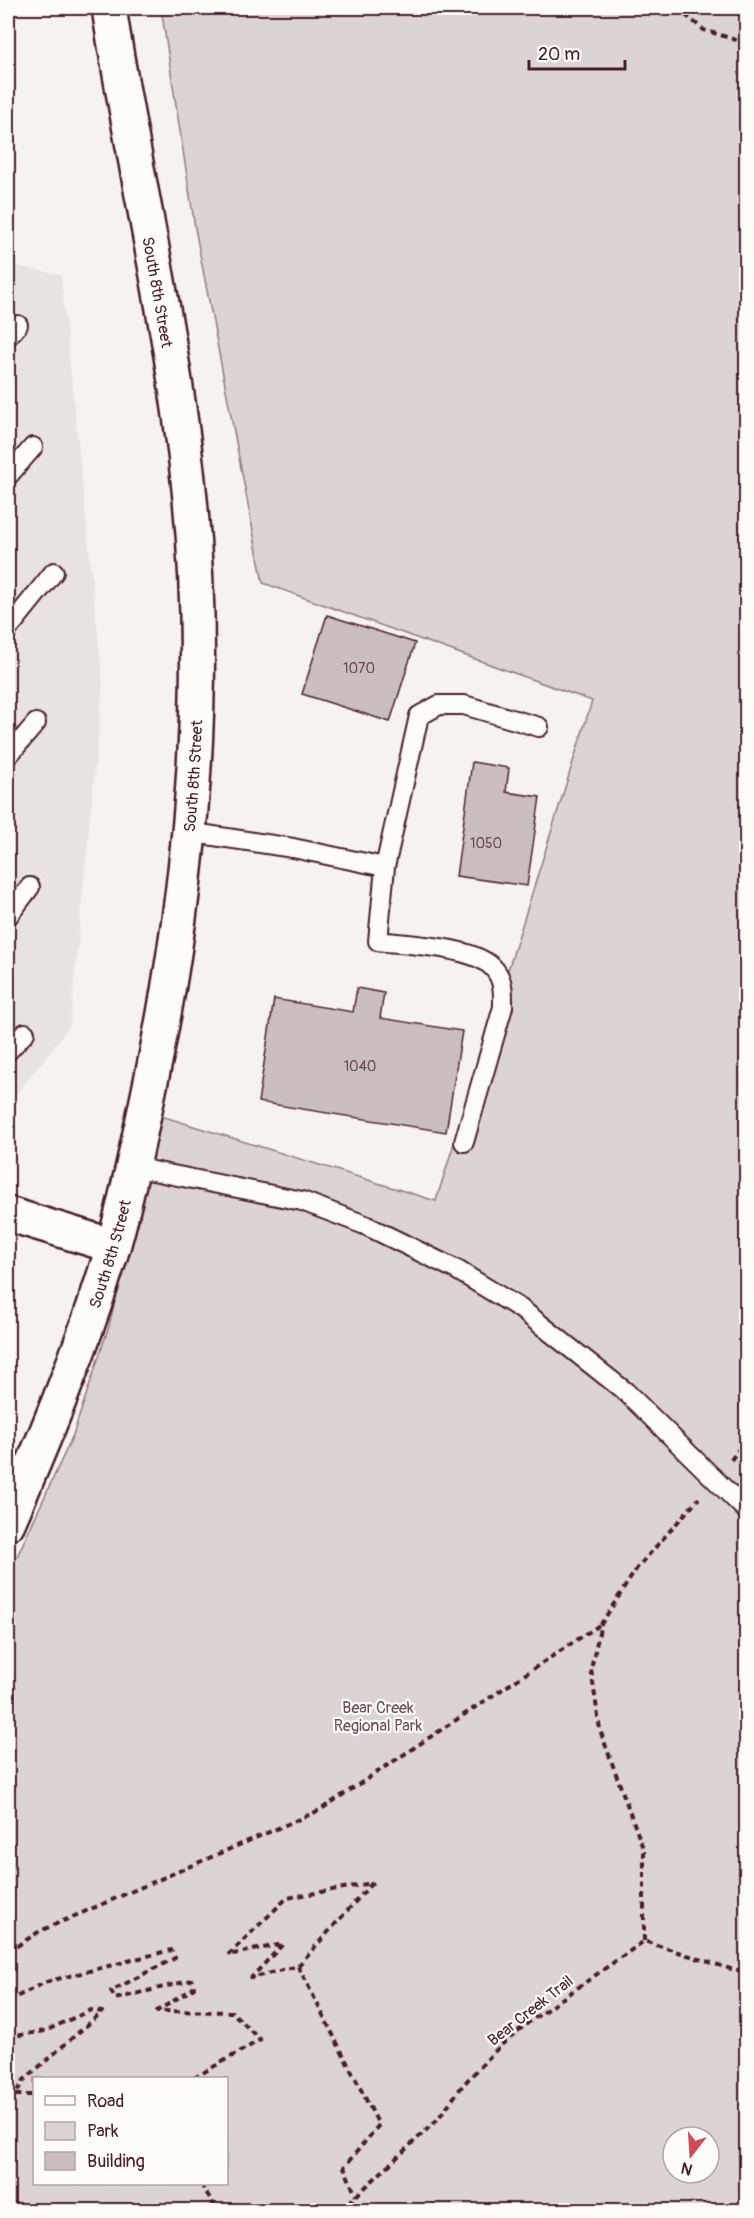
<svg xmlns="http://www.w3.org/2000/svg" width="754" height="2218" viewBox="0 0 754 2218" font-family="Pangolin,sans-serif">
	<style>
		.built { fill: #e9e3e0 }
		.green { fill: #dcd4d2; stroke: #937a7e; stroke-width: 1.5; fill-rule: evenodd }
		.building { fill: #cbbfbe; stroke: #4a1f2b; stroke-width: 1.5 }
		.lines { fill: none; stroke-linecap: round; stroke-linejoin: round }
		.service-casing { stroke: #4a1f2b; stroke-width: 22 }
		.minor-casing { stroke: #4a1f2b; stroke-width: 38 }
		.secondary-casing { stroke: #4a1f2b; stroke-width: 38 }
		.path { stroke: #4a1f2b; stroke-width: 4; stroke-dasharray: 6 4.5; stroke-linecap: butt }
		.service { stroke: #fdfcf7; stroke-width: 18 }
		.minor { stroke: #fdfcf7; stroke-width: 33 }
		.secondary { stroke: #fdfcf7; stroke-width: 33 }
		.labels { text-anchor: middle; stroke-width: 4.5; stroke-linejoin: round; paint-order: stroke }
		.number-label { font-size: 14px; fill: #6a4750 }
		.street-label { font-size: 16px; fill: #4a1f2b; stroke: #fdfcf7 }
		.park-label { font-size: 16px; fill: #6e4c55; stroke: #fdfcf7 }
	</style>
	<rect width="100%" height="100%" fill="#f6f3ef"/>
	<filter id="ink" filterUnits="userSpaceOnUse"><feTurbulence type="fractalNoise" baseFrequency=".0167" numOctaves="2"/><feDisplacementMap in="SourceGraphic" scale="12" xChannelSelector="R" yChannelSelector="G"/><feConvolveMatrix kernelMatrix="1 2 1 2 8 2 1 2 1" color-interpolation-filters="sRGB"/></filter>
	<g filter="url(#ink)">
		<path class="built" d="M 8,264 L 61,275 L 103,685 L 70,1026 L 8,1105 Z"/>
		<path class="green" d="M 161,8 L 746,8 L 746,2210 L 8,2210 L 8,1576 L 73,1435 L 109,1326 L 158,1115 L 436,1201 L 592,701 L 263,583 L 195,228 ZM 34,2078 L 226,2078 L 226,2184 L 34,2184 ZM 673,2137 L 709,2137 L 709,2173 L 673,2173 Z"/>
		<path class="building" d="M 327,615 L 415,643 L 390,722 L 302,694 Z
			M 472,762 L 509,768 L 506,792 L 540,797 L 527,886 L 456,876 Z
			M 357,988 L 384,993 L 380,1018 L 462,1031 L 446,1132 L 258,1102 L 274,999 L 353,1012 Z"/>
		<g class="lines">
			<g class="service-casing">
				<path id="service" d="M 8,336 L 18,325
					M 8,476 L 33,447
					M 8,629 L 54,572
					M 8,756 L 36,723
					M 187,832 L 293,848 L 385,867 L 378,941 C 408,945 477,946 495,970 C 504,981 503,994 503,1007 L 464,1142
					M 385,867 L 419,716 L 439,705 L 464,705 L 539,727
					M 8,916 L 30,887
					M 8,1051 L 25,1033
					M 133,1167 L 302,1201 L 365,1225 L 457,1270 L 521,1309 L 626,1392 L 746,1510"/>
			</g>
			<g class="minor-casing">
				<path id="minor" d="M 8,1214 L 113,1246"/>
			</g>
			<g class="secondary-casing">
				<g id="secondary">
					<path id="s1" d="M 8,1523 C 47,1433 85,1341 113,1247 C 126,1202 135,1156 145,1110 C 188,912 210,702 190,499 C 174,334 134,171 109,8"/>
				</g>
			</g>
			<path class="path" d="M 677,8 L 704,30 L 746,43
				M 731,1460 L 746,1439
				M 372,1883 L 298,1966 L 251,1978 L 283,1944 L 228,1955 L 287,1898 Z
				M 644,1941 L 644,1851 L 600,1730 L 591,1669 L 601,1624 L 637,1568 L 699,1498
				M 8,1952 L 40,1931 L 320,1810 L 601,1624
				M 298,1966 L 379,2125 L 344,2167 L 356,2196
				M 8,2001 L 46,1982 L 171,1950 L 175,1958 L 111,1991 L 115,1999 L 192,1980 L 194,1988 L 157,2011 L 232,2012 L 260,2040 L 194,2078
				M 8,2037 L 45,2031 L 91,2010 L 102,2012 L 24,2080 L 15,2095 L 34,2095
				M 201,2184 L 217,2210
				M 341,2210 L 437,2120 L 463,2085 L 500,2046 L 529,2022 L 644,1941 L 734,1970 L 746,1970"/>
			<use href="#service" class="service"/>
			<use href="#minor" class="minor"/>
			<use href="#secondary" class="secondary"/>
		</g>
	</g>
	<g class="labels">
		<g class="number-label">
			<text x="359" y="673">1070</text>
			<text x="486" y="848">1050</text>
			<text x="360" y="1071">1040</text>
		</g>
		<g class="street-label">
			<text transform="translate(158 292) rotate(80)" y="6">South 8th Street</text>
			<text dy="6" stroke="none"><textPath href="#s1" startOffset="774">South 8th Street</textPath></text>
			<text dy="6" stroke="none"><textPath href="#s1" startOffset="288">South 8th Street</textPath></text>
			<text transform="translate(530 2010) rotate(-38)" y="6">Bear Creek Trail</text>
		</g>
		<g class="park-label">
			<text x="378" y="1713">Bear Creek<tspan x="378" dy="18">Regional Park</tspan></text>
		</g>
	</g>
	<rect width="754" height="2218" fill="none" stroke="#fdfcf7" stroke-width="30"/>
	<rect x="15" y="15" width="724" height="2188" fill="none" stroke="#4a1f2b" stroke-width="2" filter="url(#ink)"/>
	<rect x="33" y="2077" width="195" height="108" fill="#fdfcf7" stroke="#b5a4a5" stroke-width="1.5"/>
	<rect x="45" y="2096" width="30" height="9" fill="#fdfcf7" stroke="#b5a4a5" stroke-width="1.5"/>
	<text x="87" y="2107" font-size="18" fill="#4a1f2b">Road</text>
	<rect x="45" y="2122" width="30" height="18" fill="#dcd4d2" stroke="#b5a4a5" stroke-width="1.5"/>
	<text x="87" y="2137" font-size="18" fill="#4a1f2b">Park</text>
	<rect x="45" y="2152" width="30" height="18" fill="#cbbfbe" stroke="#b5a4a5" stroke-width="1.5"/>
	<text x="87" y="2167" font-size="18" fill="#4a1f2b">Building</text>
	<g transform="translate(691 2155) rotate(197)"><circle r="28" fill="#fdfcf7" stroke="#b5a4a5" stroke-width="1.5"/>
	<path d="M0-4.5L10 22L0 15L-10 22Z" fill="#d1495b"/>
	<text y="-9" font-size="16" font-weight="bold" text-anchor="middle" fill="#4a1f2b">N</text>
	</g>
	<path d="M529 60v9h96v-9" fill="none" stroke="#4a1f2b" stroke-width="3"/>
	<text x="538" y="60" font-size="18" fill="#4a1f2b" stroke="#fdfcf7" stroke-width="4.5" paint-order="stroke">20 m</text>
</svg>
